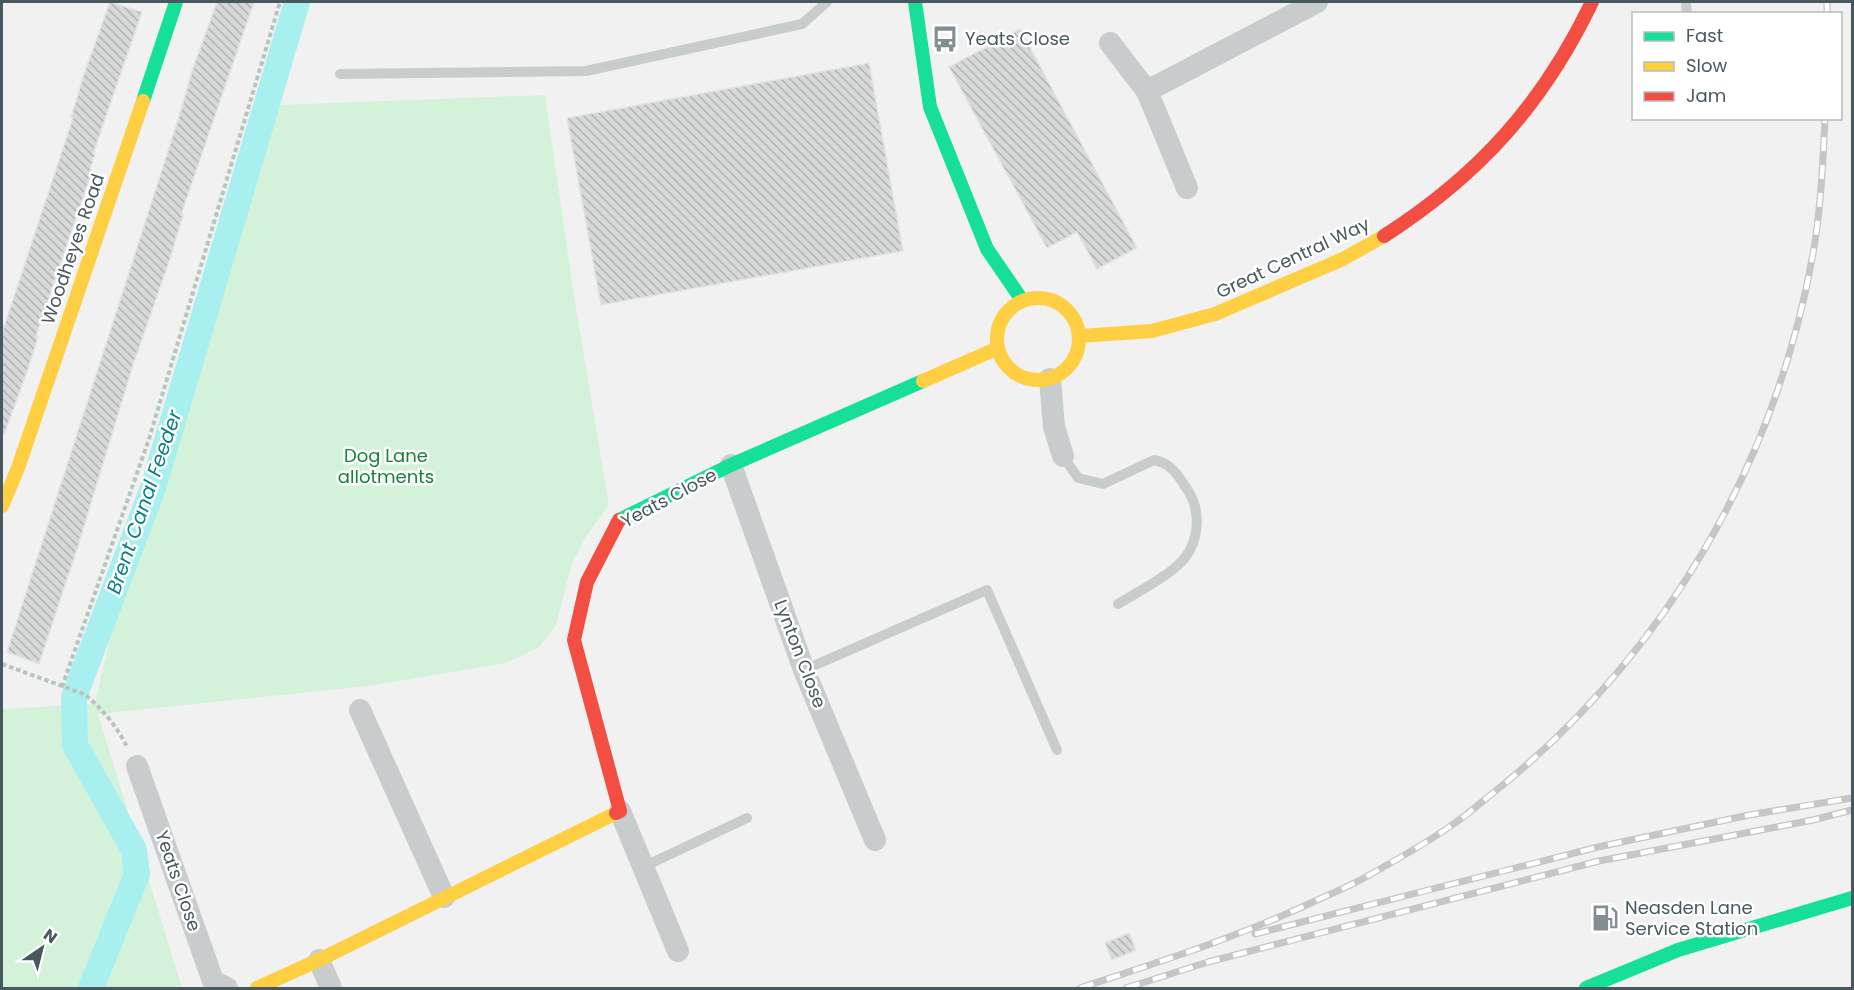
<svg xmlns="http://www.w3.org/2000/svg" width="1854" height="990" viewBox="0 0 1854 990" font-family="Poppins,sans-serif">
	<style>
		.garden { fill: #d4f1d9 }
		.lines { fill: none; stroke-linecap: round; stroke-linejoin: round }
		.canal { stroke: #a8f0ef; stroke-width: 26 }
		.building { fill: url(#building-back-hatch); stroke: #e2e3e4; stroke-width: 1.5 }
		.path { stroke: #b7c5be; stroke-width: 4; stroke-dasharray: 4.5 3; stroke-linecap: butt }
		.lane { stroke: #c8cccd; stroke-width: 10 }
		.street { stroke: #c8cccd; stroke-width: 22 }
		.fast { stroke: #16e098; stroke-width: 14 }
		.slow { stroke: #ffcf43; stroke-width: 14 }
		.jam { stroke: #f24e42; stroke-width: 14 }
		.rail-casing { stroke: #c4c6c7; stroke-width: 7 }
		.rail { stroke: #fff; stroke-width: 4.5; stroke-dasharray: 14; stroke-linecap: butt }
		.labels { text-anchor: middle; stroke-width: 5; stroke-linejoin: round; paint-order: stroke }
		.poi-label { font-size: 18px; fill: #47585e; stroke: #fff; text-anchor: start }
		.street-label { font-size: 18px; fill: #47585e; stroke: #fff }
		.park-label { font-size: 18px; fill: #148333; stroke: #fff }
		.water-label { font-size: 20px; font-style: italic; fill: #0a8180; stroke: #fff }
	</style>
	<defs>
		<pattern id="building-back-hatch" width="6" height="6" patternUnits="userSpaceOnUse" patternTransform="scale(1.5)"><rect width="6" height="6" fill="#d7d9d9"/><path d="M-1 5l2 2M0 0l6 6M5-1l2 2" fill="none" stroke="#b0b3b3"/></pattern>
	</defs>
	<rect width="100%" height="100%" fill="#f1f1f1"/>
	<path class="garden" d="M 545,95 L 575,303 L 609,505 L 587,535 L 572,563 L 556,625 L 539,647 L 506,663 L 368,686 L 98,714 L 182,988 L 2,988 L 2,709 L 95,704 L 118,603 L 154,508 L 279,105 Z"/>
	<g class="lines">
		<path class="canal" d="M 91,988 L 137,874 L 134,850 L 75,745 L 74,697 L 153,488 L 297,2"/>
	</g>
	<path class="building" d="M 110,2 L 142,12 L 93,154 L 95,154 L 90,170 L 92,171 L 36,336 L 38,337 L 29,366 L 4,435 L 2,435 L 2,333 L 73,118 L 71,117 L 84,74 Z
		M 217,2 L 254,2 L 181,215 L 183,215 L 169,262 L 133,365 L 78,546 L 39,664 L 7,652 L 179,117 L 192,71 Z
		M 1020,29 L 1137,248 L 1097,269 L 1077,232 L 1047,248 L 949,67 Z
		M 869,63 L 903,251 L 601,305 L 567,118 Z
		M 1129,933 L 1136,950 L 1112,960 L 1105,943 Z"/>
	<g class="lines">
		<path class="path" d="M 2,664 L 84,694 C 101,707 118,728 127,747
			M 62,687 L 149,439 L 280,2"/>
		<path class="lane" d="M 1686,2 L 1687,14
			M 340,74 L 586,71 L 802,24 L 827,2
			M 1063,456 L 1078,478 L 1103,484 L 1154,460 C 1171,463 1178,475 1187,489 C 1203,513 1199,547 1177,566 C 1160,581 1137,592 1118,604
			M 804,670 L 987,590 L 1057,750
			M 643,867 L 747,818"/>
		<path class="street" d="M 1110,43 L 1147,91
			M 1187,188 L 1147,91 L 1317,2
			M 1050,379 L 1054,427 L 1063,456
			M 731,465 L 804,670 L 875,840
			M 360,710 L 444,897
			M 137,766 L 213,981 L 227,988
			M 620,811 L 678,951
			M 319,960 L 331,988"/>
		<path class="fast" d="M 915,2 L 930,107 L 987,249 L 1022,300
			M 143,101 L 176,2
			M 619,520 L 731,465 L 923,381
			M 1586,988 L 1678,950 L 1852,898"/>
		<path class="slow" d="M997 339a41 41 0 1 1 82 0a41 41 0 1 1-82 0Z
			M 1080,336 L 1152,331 L 1215,314 L 1343,259 L 1384,236
			M 923,381 L 996,349
			M 2,506 L 18,468 L 143,101
			M 257,988 L 319,960 L 616,813"/>
		<path class="jam" d="M 1384,236 C 1479,175 1543,104 1592,2
			M 616,813 L 620,811 L 574,640 L 587,582 L 619,520"/>
		<g class="rail-casing">
			<path id="rail" d="M 1827,2 L 1827,14
				M 1255,934 L 1598,847 L 1749,815 L 1852,798
				M 1080,988 C 1159,962 1238,937 1313,902 C 1330,894 1348,887 1364,878 C 1392,862 1422,846 1449,827 C 1465,817 1479,804 1493,793 C 1664,657 1777,464 1814,248 C 1821,205 1823,162 1825,118
				M 1126,988 L 1208,962 L 1599,861 L 1813,820 L 1852,810"/>
		</g>
		<use href="#rail" class="rail"/>
	</g>
	<defs>
		<g id="bus-bare" transform="scale(2.07)"><path d="M-5-6H5V4H4V6H2V4H-2V6H-4V4H-5ZM-3.5-4V0h7V-4ZM-3.5 1.2v1.5H-2V1.2ZM2 1.2v1.5H3.5V1.2Z" fill="#828e91" stroke="#fff" stroke-width="2.5" paint-order="stroke"/></g>
		<g id="fuel-bare" transform="scale(2.07)"><path d="M-5.5-6h7V0h2V4h1.3V-2.5L3-4.5l.8-.8L6-3V5H2.5V1h-1V6h-7ZM-4.2-4.7v3.2H.2V-4.7Z" fill="#828e91" stroke="#fff" stroke-width="2.5" paint-order="stroke"/></g>
	</defs>
	<g fill-rule="evenodd">
		<use href="#bus-bare" x="945" y="39"/>
		<use href="#fuel-bare" x="1605" y="918"/>
	</g>
	<g class="labels">
		<g class="poi-label">
			<text x="965" y="45">Yeats Close</text>
			<text x="1625" y="914">Neasden Lane<tspan x="1625" dy="21">Service Station</tspan></text>
		</g>
		<g class="street-label">
			<text transform="translate(73 249) rotate(-71)" y="6">Woodheyes Road</text>
			<text transform="translate(1293 258) rotate(-25)" y="6">Great Central Way</text>
			<text transform="translate(669 498) rotate(-28)" y="6">Yeats Close</text>
			<text transform="translate(800 654) rotate(69)" y="6">Lynton Close</text>
			<text transform="translate(178 881) rotate(71)" y="6">Yeats Close</text>
		</g>
		<g class="park-label">
			<text x="386" y="462">Dog Lane<tspan x="386" dy="21">allotments</tspan></text>
		</g>
		<g class="water-label">
			<text transform="translate(144 502) rotate(-71)" y="7">Brent Canal Feeder</text>
		</g>
	</g>
	<rect width="1854" height="990" fill="none" stroke="#47585e" stroke-width="6"/>
	<rect x="1632" y="12" width="210" height="108" fill="#ffffff" stroke="#b5bcbf" stroke-width="1.5"/>
	<rect x="1644" y="32" width="30" height="9" fill="#16e098" stroke="#b5bcbf" stroke-width="1.5"/>
	<text x="1686" y="42" font-size="18" fill="#47585e">Fast</text>
	<rect x="1644" y="62" width="30" height="9" fill="#ffcf43" stroke="#b5bcbf" stroke-width="1.5"/>
	<text x="1686" y="72" font-size="18" fill="#47585e">Slow</text>
	<rect x="1644" y="92" width="30" height="9" fill="#f24e42" stroke="#b5bcbf" stroke-width="1.5"/>
	<text x="1686" y="102" font-size="18" fill="#47585e">Jam</text>
	<g transform="translate(42 948) rotate(35)" stroke="#ffffff" stroke-width="4.5" paint-order="stroke">
	<path d="M0-4.5L10 22L0 15L-10 22Z" fill="#47585e"/>
	<text y="-9" font-size="16" font-weight="bold" text-anchor="middle" fill="#47585e">N</text>
	</g>
</svg>
